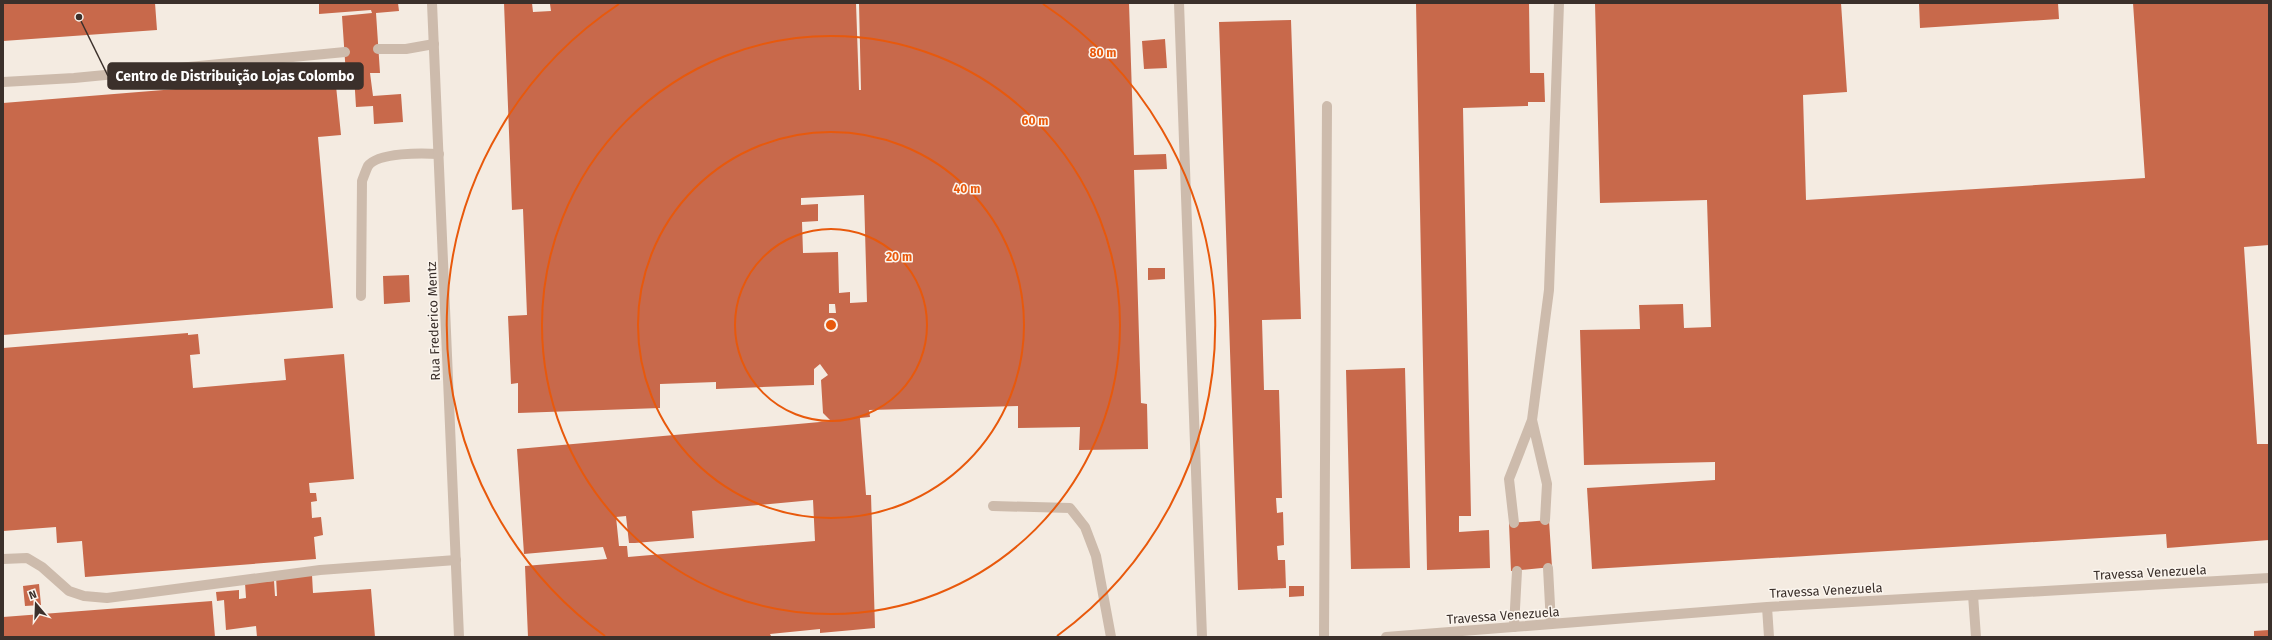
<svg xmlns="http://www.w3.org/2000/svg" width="2272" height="640" viewBox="0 0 2272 640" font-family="'Fira Sans',sans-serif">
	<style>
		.building { fill: #c8694b; fill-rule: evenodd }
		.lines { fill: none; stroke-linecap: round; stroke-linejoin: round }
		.service { stroke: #cdbbac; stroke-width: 10 }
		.tertiary { stroke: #cdbbac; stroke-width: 10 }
		.ring { fill: none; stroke: #e8590c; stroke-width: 2 }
		.labels { text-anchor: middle; stroke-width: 3; stroke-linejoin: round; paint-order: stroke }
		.street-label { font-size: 13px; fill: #3b302b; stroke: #fbf5ee }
		.centre { fill: #e8590c; stroke: #fbf5ee; stroke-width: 2 }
		.ring-label { font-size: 12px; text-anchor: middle; font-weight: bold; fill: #e8590c; stroke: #fbf5ee; stroke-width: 3; stroke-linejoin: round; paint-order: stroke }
		.leader { fill: none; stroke: #3b302b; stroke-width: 1.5 }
		.callout-dot { fill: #3b302b; stroke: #fbf5ee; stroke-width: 1.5 }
		.callout { fill: #3b302b; stroke: #3b302b; stroke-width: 1.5 }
		.callout-label { font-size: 14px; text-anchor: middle; font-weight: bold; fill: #fff }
	</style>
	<rect width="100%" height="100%" fill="#f4ebe1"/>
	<path class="building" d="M 3,3 L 155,3 L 157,30 L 3,41 Z
		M 319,3 L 398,3 L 399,11 L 376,13 L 380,73 L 370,73 L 373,96 L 401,94 L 403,122 L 374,124 L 373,106 L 356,107 L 354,75 L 346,75 L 342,16 L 372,13 L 371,10 L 319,14 Z
		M 504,3 L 532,3 L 533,12 L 551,11 L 550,4 L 574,3 L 856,3 L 859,90 L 861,90 L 859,3 L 1129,3 L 1134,155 L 1166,154 L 1167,169 L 1134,170 L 1141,403 L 1147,404 L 1148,449 L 1079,450 L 1080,427 L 1018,428 L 1018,406 L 869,410 L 870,417 L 860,418 L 866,495 L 871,495 L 875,628 L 820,633 L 820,629 L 770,634 L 771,636 L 764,637 L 528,637 L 525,566 L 607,559 L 603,547 L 524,554 L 517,449 L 831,421 L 823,413 L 821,380 L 828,375 L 820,364 L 814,369 L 814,385 L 716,389 L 716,382 L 660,384 L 660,408 L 518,413 L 518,383 L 511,384 L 508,316 L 527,315 L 523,209 L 512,210 ZM 864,195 L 867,302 L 850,303 L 850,292 L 839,293 L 838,252 L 803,253 L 802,222 L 818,221 L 818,204 L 801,205 L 801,198 ZM 829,304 L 835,304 L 836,313 L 829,313 ZM 813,500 L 815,541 L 628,557 L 627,546 L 619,546 L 616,517 L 626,516 L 629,543 L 635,543 L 694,538 L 692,511 Z
		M 1416,3 L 1529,3 L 1530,73 L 1544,73 L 1545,102 L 1528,102 L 1528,106 L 1463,108 L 1471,516 L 1459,516 L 1459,532 L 1489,530 L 1490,568 L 1427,570 Z
		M 1595,3 L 1841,3 L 1847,92 L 1803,95 L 1806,200 L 2145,178 L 2133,3 L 2269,3 L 2269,245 L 2244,247 L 2257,444 L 2269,444 L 2269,540 L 2167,548 L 2166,534 L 1592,569 L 1587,488 L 1715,480 L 1715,462 L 1584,465 L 1580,330 L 1640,329 L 1639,305 L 1683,304 L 1684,328 L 1711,327 L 1707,200 L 1600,203 Z
		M 1919,3 L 2058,3 L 2059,19 L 1920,28 Z
		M 1291,20 L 1301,319 L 1262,320 L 1264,390 L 1279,390 L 1282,498 L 1276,498 L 1277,513 L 1283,512 L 1284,545 L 1277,546 L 1278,560 L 1285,560 L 1286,588 L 1238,590 L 1219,22 Z
		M 1165,39 L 1167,68 L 1144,69 L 1142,41 Z
		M 335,76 L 341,135 L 318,137 L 333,308 L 3,335 L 3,103 Z
		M 1148,268 L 1165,268 L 1165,279 L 1148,280 Z
		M 409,275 L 410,302 L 384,304 L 383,276 Z
		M 188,333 L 188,335 L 198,334 L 200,354 L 190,355 L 193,388 L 286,380 L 284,359 L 344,354 L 354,479 L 309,483 L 310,493 L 316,493 L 317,501 L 311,502 L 312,518 L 321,517 L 323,535 L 314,537 L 316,559 L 85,577 L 82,541 L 57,543 L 56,527 L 3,531 L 3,348 Z
		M 1405,368 L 1410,568 L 1351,569 L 1346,370 Z
		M 1549,520 L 1552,567 L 1511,571 L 1509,523 Z
		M 312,575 L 313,593 L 371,589 L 375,637 L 257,637 L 256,626 L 226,630 L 224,600 L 217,601 L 216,592 L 239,590 L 239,599 L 246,598 L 245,583 L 274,581 L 275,596 L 277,596 L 276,576 Z
		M 39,584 L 41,605 L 25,606 L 23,586 Z
		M 1289,586 L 1304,586 L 1304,596 L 1289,597 Z
		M 212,601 L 215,637 L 3,637 L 3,617 Z
		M 2269,630 L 2269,637 L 2254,637 L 2254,631 Z"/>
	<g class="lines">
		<path class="service" d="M 1179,3 L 1202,637
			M 378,49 L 406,49 L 434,44
			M 3,82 L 74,78 L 345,52
			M 361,296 L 362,181 C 364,176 366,170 368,166 C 378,152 423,153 439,154
			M 1532,420 L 1547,484 L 1545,520
			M 993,506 L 1070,508 L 1085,527 L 1096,556 L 1111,637
			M 1514,523 L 1509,479 L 1532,420 L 1549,290 L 1559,3
			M 3,559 L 27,558 L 42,567 L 69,591 L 84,596 L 107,598 L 320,570 L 456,560
			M 1548,568 L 1551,624
			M 1973,595 L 1976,637
			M 1514,627 L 1517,571
			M 1324,637 L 1327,106"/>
		<path class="tertiary" d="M 432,3 L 459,637
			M 1767,607 L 1769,637
			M 1386,637 L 1767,607 L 2269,578"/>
	</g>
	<g class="ring">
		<circle cx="831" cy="325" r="96"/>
		<circle cx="831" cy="325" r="193"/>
		<circle cx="831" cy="325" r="289"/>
		<path d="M605 636A385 385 0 0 1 619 4M1043 4A385 385 0 0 1 1057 636"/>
	</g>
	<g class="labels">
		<g class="street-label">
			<text transform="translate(433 321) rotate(-92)" y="5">Rua Frederico Mentz</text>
			<text transform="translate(2150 572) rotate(-3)" y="5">Travessa Venezuela</text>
			<text transform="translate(1826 590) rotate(-3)" y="5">Travessa Venezuela</text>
			<text transform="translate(1503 615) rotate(-4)" y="5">Travessa Venezuela</text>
		</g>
	</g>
	<circle cx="831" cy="325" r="6" class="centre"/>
	<g class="ring-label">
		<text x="1103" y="57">80 m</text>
		<text x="1035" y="125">60 m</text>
		<text x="967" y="193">40 m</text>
		<text x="899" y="261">20 m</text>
	</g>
	<path class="leader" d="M79 17L108 76"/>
	<circle class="callout-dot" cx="79" cy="17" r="4"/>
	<rect class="callout" x="108" y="63" width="255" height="26" rx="4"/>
	<g class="callout-label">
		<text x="235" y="81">Centro de Distribuição Lojas Colombo</text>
	</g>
	<rect width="2272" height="640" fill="none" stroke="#3b302b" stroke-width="8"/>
	<g transform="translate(36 604) rotate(341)" stroke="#fbf5ee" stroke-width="3" paint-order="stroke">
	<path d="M0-3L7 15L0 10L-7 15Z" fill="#3b302b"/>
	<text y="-6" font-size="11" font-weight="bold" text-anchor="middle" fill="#3b302b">N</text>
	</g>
</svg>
